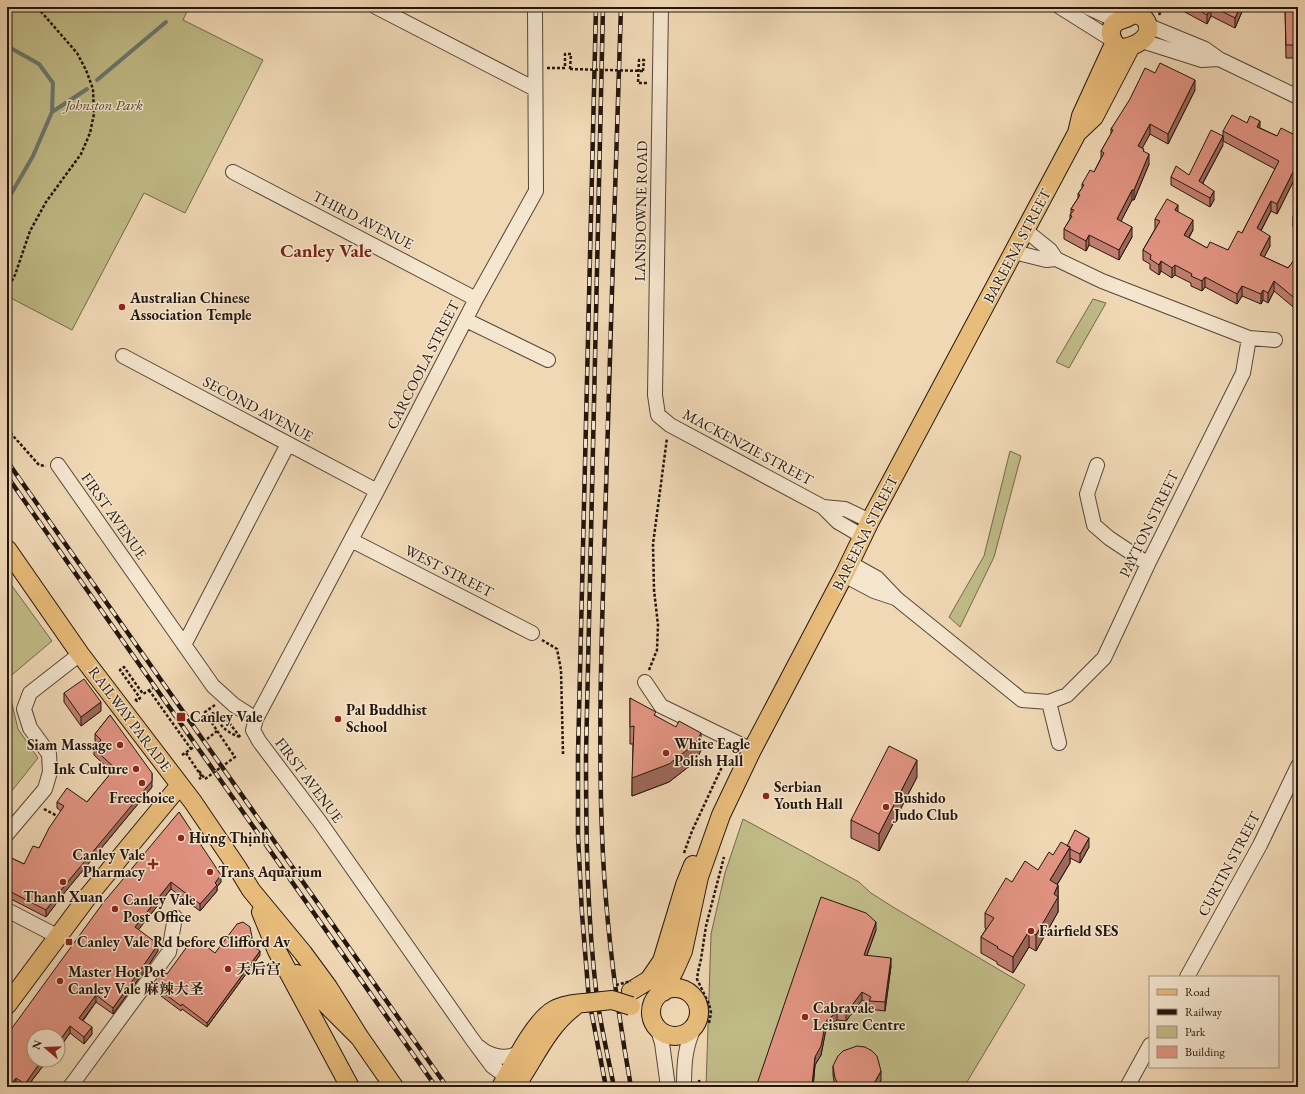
<svg xmlns="http://www.w3.org/2000/svg" width="1305" height="1094" viewBox="0 0 1305 1094" font-family="'EB Garamond','Noto Serif SC',serif">
	<style>
		.green { fill: #c1bc88; stroke: #72694b }
		.lines { fill: none; stroke-linecap: round; stroke-linejoin: round }
		.stream { stroke: #6a786e; stroke-width: 4 }
		.minor-casing { stroke: #564638; stroke-width: 16 }
		.major-casing { stroke: #23160e; stroke-width: 20 }
		.path { stroke: #23160e; stroke-width: 2.5; stroke-dasharray: 3 2; stroke-linecap: butt }
		.minor { stroke: #f5e6cf; stroke-width: 14 }
		.major { stroke: #e8bc7a; stroke-width: 18 }
		.rail-casing { stroke: #23160e; stroke-width: 4.5 }
		.rail { stroke: #f5e6cf; stroke-width: 3; stroke-dasharray: 9; stroke-linecap: butt }
		.major-bridge-casing { stroke: #23160e; stroke-width: 20; stroke-linecap: butt }
		.path-bridge { stroke: #23160e; stroke-width: 2.5; stroke-dasharray: 3 2; stroke-linecap: butt }
		.major-bridge { stroke: #e8bc7a; stroke-width: 18 }
		.wall { fill: #c27f70; stroke: #23160e }
		.shaded-wall { fill: #9e685b; stroke: #23160e }
		.building { fill: #e29482; stroke: #23160e }
		.poi-dot { fill: #8f2418; stroke: #f5e6cf; stroke-width: 1.5 }
		.labels { text-anchor: middle; stroke-width: 3; stroke-linejoin: round; paint-order: stroke }
		.park-label { font-size: 15px; font-style: italic; fill: #524833; stroke: #f5e6cf }
		.street-label { font-size: 15px; fill: #23160e; stroke: #f5e6cf }
		.poi-label { font-size: 15px; font-weight: bold; fill: #23160e; stroke: #f5e6cf; text-anchor: start }
		.district-label { font-size: 19px; font-weight: bold; fill: #7a1f14; stroke: #f5e6cf }
	</style>
	<rect width="100%" height="100%" fill="#f0d8b5"/>
	<filter id="stains"><feTurbulence type="fractalNoise" baseFrequency=".005" numOctaves="4"/><feColorMatrix values="0 0 0 0 .2 0 0 0 0 .09 0 0 0 0 .02 0 0 0 .5 -.17"/></filter>
	<radialGradient id="worn" r=".72"><stop offset=".6" stop-color="#630" stop-opacity="0"/><stop offset="1" stop-color="#630" stop-opacity=".3"/></radialGradient>
	<path class="green" d="M 7,7 L 189,7 L 183,20 L 263,60 L 185,213 L 144,193 L 72,330 L 7,296 Z
		M 1093,299 L 1106,303 L 1069,368 L 1056,362 Z
		M 1010,451 L 1021,456 L 994,557 L 960,627 L 949,617 L 984,556 Z
		M 7,579 L 52,641 L 7,679 Z
		M 7,683 L 18,729 L 38,758 L 7,797 Z
		M 743,819 L 859,882 L 871,893 L 893,907 L 1025,985 L 964,1087 L 706,1087 L 711,934 L 725,873 Z"/>
	<g class="lines">
		<path class="stream" d="M 7,46 L 39,64 L 53,83 L 52,112 L 33,156 L 7,201
			M 97,80 L 166,22
			M 52,112 L 87,89"/>
		<g class="minor-casing">
			<path id="minor" d="M 376,7 L 535,89
				M 661,7 L 655,395 L 658,415 L 670,425 L 823,507 L 838,522 L 862,536
				M 1060,7 L 1111,39
				M 1087,7 L 1118,21
				M 1149,26 L 1205,49 L 1219,59 L 1298,97
				M 1142,41 L 1202,60 L 1219,59
				M 233,172 L 476,299
				M 1025,230 L 1050,250 L 1056,259
				M 1014,252 L 1046,260 L 1056,259 L 1102,281 L 1249,338 L 1275,340
				M 466,320 L 548,360
				M 123,356 L 377,491
				M 58,465 L 213,686 L 234,705 L 256,719 L 253,730 L 259,741 L 320,822 L 472,1039 L 492,1066 L 507,1077
				M 1097,465 L 1087,494 L 1094,525 L 1109,538 L 1148,564
				M 823,507 L 845,509 L 870,521
				M 351,540 L 532,633
				M 850,563 L 877,578 L 897,599 L 1022,700 L 1049,702 L 1059,743
				M 844,575 L 874,591 L 895,598
				M 184,645 L 288,444
				M 645,682 L 661,706 L 752,750
				M 1049,702 L 1067,695 L 1104,658 L 1148,564 L 1243,373 L 1249,338
				M 256,719 L 377,491 L 476,299 L 536,191 L 535,7
				M 7,834 L 45,789 L 50,772 L 49,754 L 30,728 L 24,709 L 30,693 L 80,654
				M 7,910 L 57,936
				M 1187,977 L 1260,845 L 1298,766
				M 657,1027 L 662,1043 L 668,1087
				M 479,1047 C 490,1057 509,1061 521,1051
				M 70,1087 L 169,952 L 175,917
				M 684,1087 C 684,1062 685,1047 695,1025
				M 1127,1087 L 1150,1045"/>
		</g>
		<g class="major-casing">
			<path id="major" d="M 1136,14 C 1141,16 1144,17 1146,21 C 1156,37 1132,49 1119,48 C 1111,41 1106,28 1118,21 C 1120,20 1123,20 1124,19 C 1129,17 1131,15 1136,14 Z
				M 1077,133 L 1094,117 L 1131,46
				M 7,549 L 80,654 L 193,802 L 237,867 L 251,890 L 303,953 L 328,987 L 360,1038
				M 261,912 L 277,951 L 350,1087
				M 297,974 L 315,993 L 360,1038 L 394,1087
				M651 1012a24 24 0 1 1 48 0a24 24 0 1 1-48 0Z
				M 631,991 L 649,980 L 662,961 L 685,885 L 693,865
				M 663,992 L 675,969 L 683,951 L 699,877 L 721,815 L 752,750 L 844,575 L 870,521 L 1077,133 L 1081,116 L 1114,44
				M 7,1005 L 89,895 L 180,785
				M 501,1087 C 512,1067 534,1021 554,1010 C 563,1005 574,1004 584,1003
				M 515,1087 C 534,1060 547,1027 574,1007"/>
		</g>
		<path class="path" d="M 1159,15 L 1162,9 L 1159,7
			M 547,68 L 565,68 L 565,54 L 571,54 L 570,69
			M 643,71 L 644,60 L 639,60 L 638,83 L 648,83
			M 7,290 L 15,275 L 30,231 L 46,202 L 81,154 L 90,133 L 94,114 L 93,89 L 86,70 L 77,53 L 37,7
			M 7,429 L 39,465 L 46,466
			M 542,640 L 557,649 L 561,670 L 563,754
			M 649,670 L 657,650 L 658,625 L 654,590 L 653,544 L 667,438
			M 149,690 L 191,749
			M 135,699 L 137,701 L 140,698 L 120,670 L 124,667 L 143,694 L 153,688
			M 223,715 L 241,738
			M 208,717 L 205,712 L 215,705
			M 207,739 L 217,731
			M 230,750 L 208,717 L 213,713 C 222,727 224,731 240,737
			M 186,753 L 202,777 L 199,779
			M 182,755 L 194,747
			M 44,809 L 59,817
			M 684,853 L 692,831 L 727,756
			M 709,1023 L 711,1013 L 709,1004 L 697,979 L 698,972 L 701,959 L 706,926 L 724,857
			M 699,1080 L 700,1087"/>
		<use href="#minor" class="minor"/>
		<use href="#major" class="major"/>
		<g class="rail-casing">
			<path id="rail" d="M 596,7 L 578,755 L 578,836 L 582,914 L 589,1000 L 606,1087
				M 603,7 L 586,755 C 586,836 587,917 597,998 C 601,1027 608,1057 614,1087
				M 621,7 C 616,179 609,351 605,523 C 602,627 598,730 602,833 C 605,919 616,1003 631,1087
				M 7,461 L 447,1087
				M 7,476 L 436,1087"/>
		</g>
		<use href="#rail" class="rail"/>
		<g class="major-bridge-casing">
			<path id="major-bridge" d="M 584,1003 L 612,1000 L 631,1006"/>
		</g>
		<path class="path-bridge" d="M 570,69 L 643,71
			M 199,771 L 205,779 L 235,757 L 230,750
			M 616,985 L 631,981"/>
		<use href="#major-bridge" class="major-bridge"/>
	</g>
	<path class="wall" d="M 1183,7 L 1244,7 L 1235,28 L 1211,16 L 1207,24 L 1183,11 Z
		M 1285,7 L 1298,7 L 1298,58 L 1286,58 Z
		M 1155,73 L 1195,90 L 1168,144 L 1150,134 L 1142,148 L 1144,152 L 1149,164 L 1134,200 L 1132,200 L 1121,221 L 1132,237 L 1119,260 L 1089,245 L 1086,251 L 1064,239 L 1064,229 L 1070,219 L 1070,215 L 1071,213 L 1071,209 L 1078,198 L 1078,194 L 1082,188 L 1082,184 L 1094,172 L 1101,158 L 1101,151 L 1111,134 L 1111,129 Z
		M 1247,123 L 1260,128 L 1277,136 L 1293,134 L 1298,129 L 1298,177 L 1296,176 L 1277,214 L 1271,211 L 1261,231 L 1270,246 L 1264,257 L 1288,268 L 1298,255 L 1298,311 L 1274,291 L 1268,303 L 1263,300 L 1261,304 L 1242,296 L 1237,304 L 1205,287 L 1202,291 L 1191,286 L 1191,283 L 1175,275 L 1172,278 L 1161,271 L 1159,275 L 1150,269 L 1150,264 L 1143,260 L 1143,250 L 1155,229 L 1155,219 L 1178,212 L 1193,230 L 1189,238 L 1207,248 L 1228,250 L 1242,233 L 1275,169 L 1223,141 L 1223,131 Z
		M 1223,145 L 1203,183 L 1214,200 L 1210,207 L 1171,185 L 1171,177 L 1189,175 Z
		M 1298,209 L 1298,229 L 1293,227 L 1293,217 Z
		M 64,693 L 101,711 L 81,726 L 64,702 Z
		M 630,698 L 656,716 L 701,750 L 696,761 L 669,782 L 632,796 L 633,744 L 630,744 Z
		M 110,715 L 152,787 L 65,892 L 46,917 L 7,897 L 7,856 L 24,864 L 39,848 L 61,811 L 57,808 L 57,802 L 87,802 L 112,772 L 94,755 L 94,749 L 98,744 L 95,741 L 95,734 Z
		M 917,777 L 879,851 L 851,838 L 851,820 Z
		M 179,812 L 221,882 L 217,887 L 217,891 L 200,911 L 171,889 L 138,930 L 158,951 L 148,966 L 113,1014 L 96,1002 L 83,1021 L 92,1034 L 84,1044 L 70,1033 L 58,1050 L 58,1036 L 34,1060 L 50,1060 L 48,1063 L 46,1062 L 27,1087 L 20,1087 L 16,1084 L 14,1087 L 7,1087 Z
		M 1067,846 L 1089,847 L 1080,863 L 1070,858 L 1070,863 L 1057,885 L 1058,885 L 1058,912 L 1036,951 L 1029,947 L 1013,973 L 997,964 L 997,962 L 981,953 L 981,937 L 986,929 L 985,928 L 985,913 L 1012,882 L 1038,870 L 1053,855 Z
		M 876,930 L 867,955 L 891,966 L 885,1011 L 869,1009 L 869,1004 L 862,1000 L 846,1021 L 837,1020 L 826,1029 L 821,1055 L 815,1065 L 813,1087 L 756,1087 Z
		M 252,941 L 250,943 L 260,955 L 207,1027 L 182,1009 L 181,1011 L 157,993 L 157,988 L 154,986 L 154,982 L 167,974 L 215,953 Z
		M 833,1066 L 881,1080 L 877,1087 L 835,1087 L 833,1075 Z"/>
	<path class="shaded-wall" d="M 1211,7 L 1211,16 L 1207,24 L 1207,15 Z
		M 1240,7 L 1244,7 L 1235,28 L 1235,18 Z
		M 1195,80 L 1195,90 L 1168,144 L 1168,134 Z
		M 1260,121 L 1260,131 L 1257,127 Z
		M 1150,124 L 1150,134 L 1138,156 L 1138,146 Z
		M 1223,136 L 1223,145 L 1199,190 L 1199,181 Z
		M 1149,154 L 1149,164 L 1134,200 L 1134,190 Z
		M 1296,166 L 1296,176 L 1277,214 L 1277,204 Z
		M 1132,190 L 1132,200 L 1117,229 L 1117,219 Z
		M 1214,191 L 1214,200 L 1210,207 L 1210,198 Z
		M 1271,201 L 1271,211 L 1257,238 L 1257,228 Z
		M 1178,205 L 1178,215 L 1175,210 Z
		M 1193,220 L 1193,230 L 1184,245 L 1184,235 Z
		M 1132,227 L 1132,237 L 1119,260 L 1119,250 Z
		M 1089,235 L 1089,245 L 1086,251 L 1086,241 Z
		M 1270,236 L 1270,246 L 1260,265 L 1260,255 Z
		M 1161,261 L 1161,271 L 1159,275 L 1159,265 Z
		M 1175,265 L 1175,275 L 1172,278 L 1172,268 Z
		M 1205,277 L 1205,287 L 1202,291 L 1202,281 Z
		M 1274,281 L 1274,291 L 1268,303 L 1268,293 Z
		M 1242,286 L 1242,296 L 1237,304 L 1237,294 Z
		M 1263,290 L 1263,300 L 1261,304 L 1261,294 Z
		M 101,702 L 101,711 L 81,726 L 81,717 Z
		M 701,733 L 701,750 L 696,761 L 669,782 L 632,796 L 632,778 Z
		M 917,760 L 917,777 L 879,851 L 879,834 Z
		M 152,773 L 152,787 L 65,892 L 46,917 L 46,910 L 65,885 Z
		M 1089,838 L 1089,847 L 1080,863 L 1080,854 Z
		M 1070,847 L 1070,863 L 1050,896 L 1050,880 Z
		M 221,875 L 221,882 L 217,887 L 217,891 L 200,911 L 200,904 L 215,883 Z
		M 171,882 L 171,889 L 135,934 L 135,927 Z
		M 1058,885 L 1058,912 L 1036,951 L 1036,935 L 1054,894 Z
		M 876,922 L 876,930 L 864,963 L 864,955 Z
		M 1029,931 L 1029,947 L 1013,973 L 1013,957 Z
		M 252,937 L 252,941 L 248,946 L 248,942 Z
		M 158,944 L 158,951 L 148,966 L 113,1014 L 113,1008 Z
		M 260,951 L 260,955 L 207,1027 L 207,1023 Z
		M 891,958 L 891,966 L 885,1011 L 885,1002 Z
		M 862,992 L 862,1000 L 846,1021 L 846,1013 Z
		M 96,995 L 96,1002 L 79,1025 L 79,1018 Z
		M 837,1012 L 837,1020 L 826,1029 L 821,1055 L 815,1065 L 813,1087 L 812,1087 L 815,1057 L 826,1021 Z
		M 70,1026 L 70,1033 L 58,1050 L 58,1043 Z
		M 92,1027 L 92,1034 L 84,1044 L 84,1037 Z
		M 42,1060 L 46,1060 L 46,1062 L 27,1087 L 25,1087 L 25,1084 Z
		M 881,1071 L 881,1080 L 877,1087 L 872,1087 Z
		M 16,1078 L 16,1084 L 14,1087 L 9,1087 Z"/>
	<path class="building" d="M 1193,7 L 1211,7 L 1207,15 Z
		M 1213,7 L 1240,7 L 1235,18 Z
		M 1285,7 L 1298,7 L 1298,45 L 1286,45 Z
		M 1160,63 L 1195,80 L 1168,134 L 1150,124 L 1138,146 L 1144,149 L 1143,151 L 1149,154 L 1134,190 L 1132,190 L 1117,219 L 1132,227 L 1119,250 L 1089,235 L 1086,241 L 1064,229 L 1072,216 L 1070,215 L 1074,210 L 1071,209 L 1080,195 L 1078,194 L 1084,185 L 1082,184 L 1090,170 L 1094,172 L 1104,153 L 1101,151 L 1113,130 L 1111,129 L 1130,99 L 1145,68 L 1155,73 Z
		M 1232,115 L 1247,123 L 1250,116 L 1260,121 L 1257,127 L 1277,136 L 1281,128 L 1293,134 L 1296,128 L 1298,129 L 1298,167 L 1296,166 L 1277,204 L 1271,201 L 1257,228 L 1270,236 L 1260,255 L 1288,268 L 1298,255 L 1298,301 L 1274,281 L 1268,293 L 1263,290 L 1261,294 L 1242,286 L 1237,294 L 1205,277 L 1202,281 L 1191,276 L 1192,274 L 1175,265 L 1172,268 L 1161,261 L 1159,265 L 1150,259 L 1151,255 L 1143,250 L 1160,221 L 1155,219 L 1167,199 L 1178,205 L 1175,210 L 1193,220 L 1184,235 L 1207,248 L 1210,242 L 1228,250 L 1238,231 L 1242,233 L 1279,161 L 1223,131 Z
		M 1211,130 L 1223,136 L 1199,181 L 1214,191 L 1210,198 L 1171,177 L 1176,166 L 1189,175 Z
		M 1297,209 L 1298,209 L 1298,219 L 1293,217 Z
		M 84,679 L 101,702 L 81,717 L 64,693 Z
		M 630,698 L 656,712 L 654,715 L 676,727 L 679,721 L 701,733 L 696,743 L 669,764 L 632,778 L 634,726 L 630,727 Z
		M 110,715 L 152,773 L 152,781 L 65,885 L 46,910 L 7,890 L 7,856 L 24,864 L 33,846 L 39,848 L 49,828 L 64,806 L 57,802 L 67,788 L 87,802 L 115,768 L 94,749 L 101,740 L 95,734 Z
		M 889,746 L 917,760 L 879,834 L 851,820 Z
		M 179,812 L 221,875 L 215,883 L 217,885 L 200,904 L 171,882 L 135,927 L 158,944 L 148,959 L 113,1008 L 96,995 L 79,1018 L 92,1027 L 84,1037 L 70,1026 L 58,1043 L 58,1036 L 34,1036 L 34,1060 L 42,1060 L 25,1084 L 16,1078 L 9,1087 L 7,1087 L 7,1035 L 103,903 Z
		M 1075,830 L 1089,838 L 1080,854 L 1070,849 L 1070,847 L 1067,846 Z
		M 1061,842 L 1070,847 L 1050,880 L 1058,885 L 1054,894 L 1058,897 L 1036,935 L 1029,931 L 1013,957 L 997,948 L 998,947 L 981,937 L 994,918 L 985,913 L 1006,878 L 1012,882 L 1025,861 L 1038,870 L 1049,852 L 1053,855 Z
		M 821,897 L 866,913 L 876,922 L 864,955 L 891,958 L 885,1002 L 869,1001 L 871,997 L 862,992 L 846,1013 L 837,1012 L 826,1021 L 821,1046 L 815,1057 L 812,1085 L 812,1087 L 802,1087 L 801,1086 L 800,1087 L 756,1087 Z
		M 243,922 L 250,927 L 252,937 L 248,942 L 260,951 L 207,1023 L 182,1004 L 181,1006 L 157,988 L 159,985 L 154,982 L 162,971 L 167,974 L 194,937 L 215,953 L 237,924 Z
		M 857,1046 L 865,1047 L 872,1051 L 877,1056 L 881,1071 L 872,1087 L 840,1087 L 838,1084 L 835,1078 L 833,1066 L 838,1056 L 843,1051 Z"/>
	<g class="poi-dot">
		<circle cx="122" cy="307" r="4"/>
		<rect x="176" y="712" width="10" height="10" rx="2"/>
		<circle cx="338" cy="719" r="4"/>
		<circle cx="120" cy="745" r="4"/>
		<circle cx="666" cy="753" r="4"/>
		<circle cx="136" cy="769" r="4"/>
		<circle cx="142" cy="783" r="4"/>
		<circle cx="766" cy="796" r="4"/>
		<circle cx="886" cy="807" r="4"/>
		<circle cx="181" cy="838" r="4"/>
		<path d="M151 858h4v4h4v4h-4v4h-4v-4h-4v-4h4z"/>
		<circle cx="210" cy="872" r="4"/>
		<circle cx="63" cy="882" r="4"/>
		<circle cx="115" cy="909" r="4"/>
		<circle cx="1031" cy="931" r="4"/>
		<rect x="65" y="938" width="8" height="8" rx="2"/>
		<circle cx="228" cy="969" r="4"/>
		<circle cx="60" cy="981" r="4"/>
		<circle cx="805" cy="1017" r="4"/>
	</g>
	<g class="labels">
		<g class="park-label">
			<text x="104" y="110">Johnston Park</text>
		</g>
		<g class="street-label">
			<text transform="translate(641 211) rotate(-89)" y="5">LANSDOWNE ROAD</text>
			<text transform="translate(363 220) rotate(27)" y="5">THIRD AVENUE</text>
			<text transform="translate(1017 246) rotate(-62)" y="5">BAREENA STREET</text>
			<text transform="translate(423 365) rotate(-63)" y="5">CARCOOLA STREET</text>
			<text transform="translate(258 409) rotate(28)" y="5">SECOND AVENUE</text>
			<text transform="translate(748 447) rotate(28)" y="5">MACKENZIE STREET</text>
			<text transform="translate(114 516) rotate(55)" y="5">FIRST AVENUE</text>
			<text transform="translate(1149 524) rotate(-64)" y="5">PAYTON STREET</text>
			<text transform="translate(865 533) rotate(-63)" y="5">BAREENA STREET</text>
			<text transform="translate(449 571) rotate(27)" y="5">WEST STREET</text>
			<text transform="translate(130 719) rotate(53)" y="5">RAILWAY PARADE</text>
			<text transform="translate(309 780) rotate(53)" y="5">FIRST AVENUE</text>
			<text transform="translate(1229 864) rotate(-62)" y="5">CURTIN STREET</text>
		</g>
		<g class="poi-label">
			<text x="130" y="303">Australian Chinese<tspan x="130" dy="17">Association Temple</tspan></text>
			<text x="346" y="715">Pal Buddhist<tspan x="346" dy="17">School</tspan></text>
			<text x="190" y="722">Canley Vale</text>
			<text x="674" y="749">White Eagle<tspan x="674" dy="17">Polish Hall</tspan></text>
			<text x="112" y="750" text-anchor="end">Siam Massage</text>
			<text x="128" y="774" text-anchor="end">Ink Culture</text>
			<text x="774" y="792">Serbian<tspan x="774" dy="17">Youth Hall</tspan></text>
			<text x="142" y="803" text-anchor="middle">Freechoice</text>
			<text x="894" y="803">Bushido<tspan x="894" dy="17">Judo Club</tspan></text>
			<text x="189" y="843">Hưng Thịnh</text>
			<text x="145" y="860" text-anchor="end">Canley Vale<tspan x="145" dy="17">Pharmacy</tspan></text>
			<text x="218" y="877">Trans Aquarium</text>
			<text x="63" y="902" text-anchor="middle">Thanh Xuan</text>
			<text x="123" y="905">Canley Vale<tspan x="123" dy="17">Post Office</tspan></text>
			<text x="1039" y="936">Fairfield SES</text>
			<text x="77" y="947">Canley Vale Rd before Clifford Av</text>
			<text x="236" y="974">天后宫</text>
			<text x="68" y="977">Master Hot Pot<tspan x="68" dy="17">Canley Vale 麻辣大圣</tspan></text>
			<text x="813" y="1013">Cabravale<tspan x="813" dy="17">Leisure Centre</tspan></text>
		</g>
		<g class="district-label">
			<text x="326" y="257">Canley Vale</text>
		</g>
	</g>
	<rect width="1305" height="1094" fill="none" stroke="#f0d8b5" stroke-width="24"/>
	<rect x="8" y="8" width="1289" height="1078" fill="none" stroke="#23160e" stroke-width="2"/>
	<rect x="12" y="12" width="1281" height="1070" fill="none" stroke="#23160e"/>
	<rect x="1149" y="976" width="130" height="92" fill="#f5e6cf" stroke="#a19382"/>
	<rect x="1157" y="989" width="20" height="6" fill="#e8bc7a" stroke="#a19382"/>
	<text x="1185" y="996" font-size="12" fill="#23160e">Road</text>
	<rect x="1157" y="1009" width="20" height="6" fill="#23160e" stroke="#a19382"/>
	<text x="1185" y="1016" font-size="12" fill="#23160e">Railway</text>
	<rect x="1157" y="1026" width="20" height="12" fill="#c1bc88" stroke="#a19382"/>
	<text x="1185" y="1036" font-size="12" fill="#23160e">Park</text>
	<rect x="1157" y="1046" width="20" height="12" fill="#e29482" stroke="#a19382"/>
	<text x="1185" y="1056" font-size="12" fill="#23160e">Building</text>
	<g transform="translate(46 1048) rotate(289)"><circle r="19" fill="#f5e6cf" stroke="#a19382"/>
	<path d="M0-3L7 15L0 10L-7 15Z" fill="#8f2418"/>
	<text y="-6" font-size="11" font-weight="bold" text-anchor="middle" fill="#23160e">N</text>
	</g>
	<rect width="100%" height="100%" filter="url(#stains)"/>
	<rect width="100%" height="100%" fill="url(#worn)"/>
</svg>
